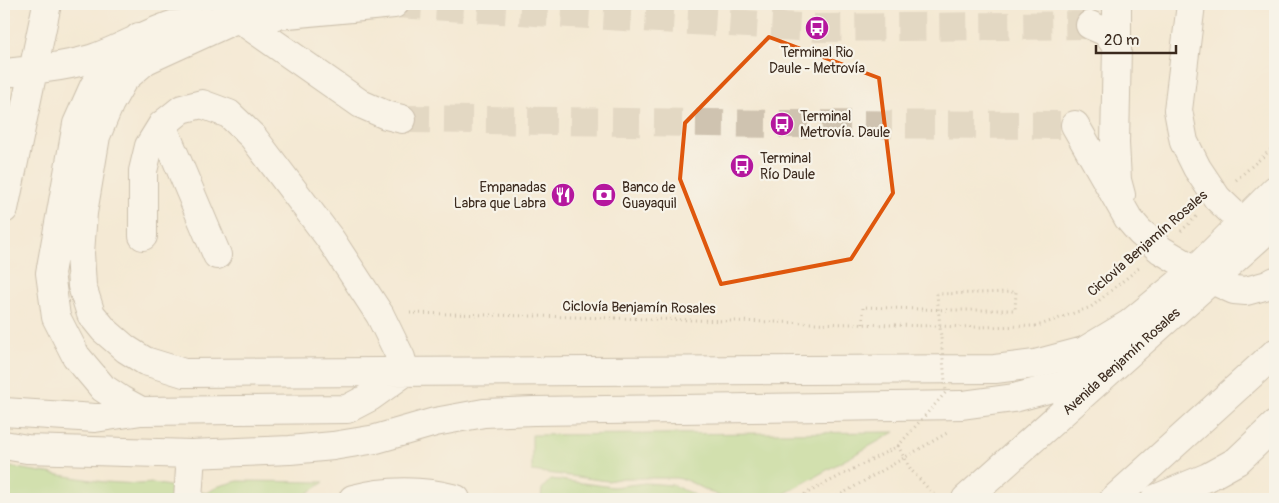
<svg xmlns="http://www.w3.org/2000/svg" width="1279" height="503" viewBox="0 0 1279 503" font-family="Pangolin,sans-serif">
	<style>
		.park { fill: #a8d582; stroke: #728050 }
		.lines { fill: none; stroke-linecap: round; stroke-linejoin: round }
		.minor-tunnel { stroke: #cfc3b0; stroke-width: 28; stroke-dasharray: 28 14; stroke-linecap: butt }
		.minor-casing { stroke: #988a79; stroke-width: 30 }
		.major-casing { stroke: #988a79; stroke-width: 30 }
		.highway-casing { stroke: #988a79; stroke-width: 30 }
		.path { stroke: #988a79; stroke-width: 3; stroke-dasharray: 1 4; stroke-linecap: butt }
		.minor { stroke: #fff; stroke-width: 28 }
		.major { stroke: #fff; stroke-width: 28 }
		.highway { stroke: #fff; stroke-width: 28 }
		.path-bridge { stroke: #988a79; stroke-width: 3; stroke-dasharray: 1 4; stroke-linecap: butt }
		.marked { fill: none; stroke: #df570d; stroke-width: 4; stroke-linejoin: round }
		.labels { text-anchor: middle; stroke-width: 4.5; stroke-linejoin: round; paint-order: stroke }
		.poi-label { font-size: 14px; fill: #3b2a1e; stroke: #f7f3e8; text-anchor: start }
		.street-label { font-size: 14px; fill: #3b2a1e; stroke: #f7f3e8 }
	</style>
	<rect width="100%" height="100%" fill="#f7f3e8"/>
	<filter id="ink" filterUnits="userSpaceOnUse"><feTurbulence type="fractalNoise" baseFrequency=".02" numOctaves="2"/><feDisplacementMap in="SourceGraphic" scale="10" xChannelSelector="R" yChannelSelector="G"/><feConvolveMatrix kernelMatrix="1 2 1 2 8 2 1 2 1" color-interpolation-filters="sRGB"/></filter>
	<filter id="wash" filterUnits="userSpaceOnUse"><feTurbulence type="fractalNoise" baseFrequency=".0096" numOctaves="4" result="noise"/><feDisplacementMap in="SourceGraphic" scale="20" xChannelSelector="R" yChannelSelector="G"/><feGaussianBlur stdDeviation="1.12" result="paint"/><feColorMatrix in="noise" values="0 0 0 0 0 0 0 0 0 0 0 0 0 0 0 0 0 1.4 0 .05"/><feComposite in="paint" operator="in"/></filter>
	<g filter="url(#wash)">
		<rect width="100%" height="100%" fill="#f4e9d4"/>
		<path class="park" d="M 895,432 L 775,499 L 725,499 L 686,480 L 676,478 L 623,478 L 608,481 L 532,471 L 532,435 Z
			M 4,466 L 104,482 L 139,484 L 153,483 L 207,493 L 219,486 L 238,481 L 324,482 L 299,499 L 4,499 Z
			M 551,479 L 613,487 L 645,483 L 672,485 L 693,494 L 700,499 L 541,499 L 542,489 Z"/>
	</g>
	<g filter="url(#ink)">
		<g class="lines">
			<path class="minor-tunnel" d="M 394,4 L 817,28 L 1090,25
				M 402,119 L 782,124 L 1075,125"/>
			<g class="minor-casing">
				<path id="minor" d="M 1191,4 L 1178,110 L 1184,142 L 1197,168 L 1217,198 L 1242,222 L 1258,227
					M 236,11 L 238,18 L 361,104 L 386,115 L 402,119
					M 238,18 L 146,60 L 123,80 L 110,103 L 96,136 L 83,213 L 80,253 L 82,286 L 91,314 L 104,330 L 126,349 L 145,361 L 184,373 L 995,369 L 1035,364 L 1084,351 L 1129,324 L 1195,270 L 1275,190
					M 1090,25 L 1106,32 L 1117,47 L 1115,143 L 1117,180 L 1121,195
					M 139,37 L 94,86 L 77,124 L 50,273 L 56,317 L 76,356 L 103,388 L 121,400 L 141,411 L 347,409 L 370,397 L 405,372 L 401,358 L 380,315 L 331,240 L 253,137 L 229,114 L 202,104 L 182,109 L 162,125 L 149,146 L 143,171 L 143,236
					M 1117,47 L 1117,4
					M 4,73 C 33,70 63,67 91,59 C 119,50 144,34 172,25 L 394,4
					M 162,125 L 217,255
					M 1075,125 L 1128,218 L 1140,232 L 1161,250 L 1212,280 L 1234,290 L 1246,291 L 1268,285 L 1275,281
					M 4,209 L 47,4
					M 4,412 L 95,418 L 141,411
					M 188,499 L 191,454
					M 1155,499 L 1208,477 L 1237,461 L 1275,425"/>
			</g>
			<g class="major-casing">
				<path id="major" d="M 4,445 L 27,449 L 191,454 L 290,450 L 333,446 L 376,439 L 435,422 L 484,413 L 534,411 L 962,405 L 1014,398 L 1063,385 L 1126,355
					M 966,499 L 1275,223
					M 1114,499 L 1275,353"/>
			</g>
			<g class="highway-casing">
				<path id="highway" d="M 353,499 C 386,490 423,490 456,499"/>
			</g>
			<path class="path" d="M 1236,180 L 1275,146
				M 1181,231 L 1197,216
				M 410,313 L 975,327 L 1037,326 L 1091,307 L 1139,268
				M 863,324 L 863,307 L 948,310
				M 833,499 L 947,433"/>
			<use href="#minor" class="minor"/>
			<use href="#major" class="major"/>
			<use href="#highway" class="highway"/>
			<path class="path-bridge" d="M 898,446 L 946,392 L 937,294 L 1016,292 L 1015,310 L 948,310
				M 808,499 L 805,494 L 898,446 L 911,470 L 938,499"/>
		</g>
	</g>
	<path d="M0 0H1279V503H0ZM 769,37 L 879,78 L 893,193 L 851,259 L 721,284 L 680,179 L 685,123 Z" fill="#f4e9d4" fill-opacity=".55" fill-rule="evenodd"/>
	<path class="marked" d="M 769,37 L 879,78 L 893,193 L 851,259 L 721,284 L 680,179 L 685,123 Z"/>
	<defs>
		<g id="bus-disc" transform="scale(1.25)"><circle r="9.5" fill="#b5179e" stroke="#f7f3e8"/><path d="M-5-6H5V4H4V6H2V4H-2V6H-4V4H-5ZM-3.5-4V0h7V-4ZM-3.5 1.2v1.5H-2V1.2ZM2 1.2v1.5H3.5V1.2Z" fill="#fff"/></g>
		<g id="restaurant-disc" transform="scale(1.25)"><circle r="9.5" fill="#b5179e" stroke="#f7f3e8"/><path d="M-5-6h1v4h1v-4h1v4h1v-4h1v5L-1.5 .5V6h-2V.5L-5-1ZM5-6V6H3V1.5H1.5Q1.5-4 5-6Z" fill="#fff"/></g>
		<g id="bank-disc" transform="scale(1.25)"><circle r="9.5" fill="#b5179e" stroke="#f7f3e8"/><path d="M-6-4H6V4H-6ZM0-2.3a2.3 2.3 0 1 0 0 4.6a2.3 2.3 0 1 0 0-4.6Z" fill="#fff"/></g>
	</defs>
	<g fill-rule="evenodd">
		<use href="#bus-disc" x="817" y="28"/>
		<use href="#bus-disc" x="782" y="124"/>
		<use href="#bus-disc" x="742" y="166"/>
		<use href="#restaurant-disc" x="563" y="195"/>
		<use href="#bank-disc" x="604" y="195"/>
	</g>
	<g class="labels">
		<g class="poi-label">
			<text x="817" y="57" text-anchor="middle">Terminal Rio<tspan x="817" dy="16">Daule - Metrovía</tspan></text>
			<text x="800" y="121">Terminal<tspan x="800" dy="16">Metrovía. Daule</tspan></text>
			<text x="760" y="163">Terminal<tspan x="760" dy="16">Río Daule</tspan></text>
			<text x="546" y="192" text-anchor="end">Empanadas<tspan x="546" dy="16">Labra que Labra</tspan></text>
			<text x="622" y="192">Banco de<tspan x="622" dy="16">Guayaquil</tspan></text>
		</g>
		<g class="street-label">
			<text transform="translate(1147 243) rotate(-41)" y="5">Ciclovía Benjamín Rosales</text>
			<text transform="translate(639 307) rotate(1)" y="5">Ciclovía Benjamín Rosales</text>
			<text transform="translate(1121 361) rotate(-42)" y="5">Avenida Benjamín Rosales</text>
		</g>
	</g>
	<rect width="1279" height="503" fill="none" stroke="#f7f3e8" stroke-width="20"/>
	<path d="M1096 45v8h80v-8" fill="none" stroke="#3b2a1e" stroke-width="2.5"/>
	<text x="1104" y="45" font-size="15" fill="#3b2a1e" stroke="#f7f3e8" stroke-width="4" paint-order="stroke">20 m</text>
</svg>
